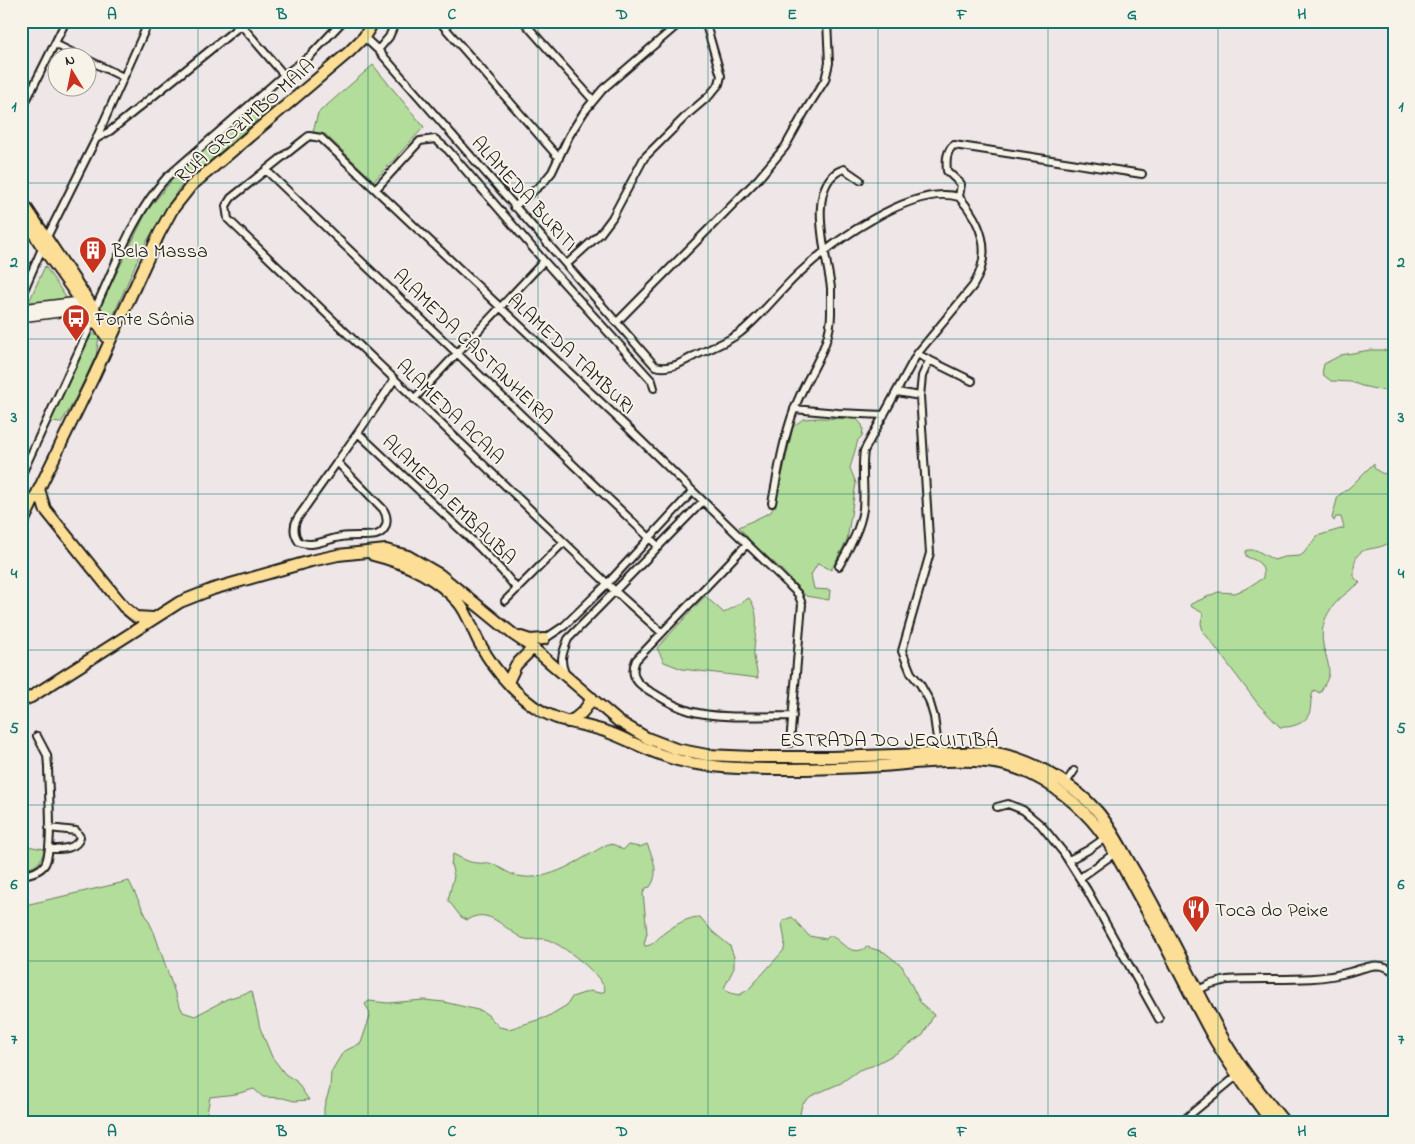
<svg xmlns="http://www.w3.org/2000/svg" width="1415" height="1144" viewBox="0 0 1415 1144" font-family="'Indie Flower',sans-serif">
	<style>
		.green { fill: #b3dd9a; stroke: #687c5b }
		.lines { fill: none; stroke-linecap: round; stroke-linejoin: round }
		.minor-casing { stroke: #1c1c1c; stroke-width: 10 }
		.secondary-casing { stroke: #1c1c1c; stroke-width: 12 }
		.primary-casing { stroke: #1c1c1c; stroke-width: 14 }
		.minor { stroke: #f7f3e8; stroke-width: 6 }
		.secondary { stroke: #f7f3e8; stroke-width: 9 }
		.primary { stroke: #fcde96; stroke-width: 10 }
		.grid { fill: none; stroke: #0f766e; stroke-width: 1; stroke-opacity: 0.55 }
		.labels { text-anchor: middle; stroke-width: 4; stroke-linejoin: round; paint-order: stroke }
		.street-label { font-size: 20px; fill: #1c1c1c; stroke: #f7f3e8 }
		.poi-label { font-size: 20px; fill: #1c1c1c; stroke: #f7f3e8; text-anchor: start }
		.neatline { fill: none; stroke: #0f766e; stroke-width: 2 }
		.grid-label { font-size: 16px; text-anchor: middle; font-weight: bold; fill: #0f766e }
	</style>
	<rect width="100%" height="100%" fill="#eee6e7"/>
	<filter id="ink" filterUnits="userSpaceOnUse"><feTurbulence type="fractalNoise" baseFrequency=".02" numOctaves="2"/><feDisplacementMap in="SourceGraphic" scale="10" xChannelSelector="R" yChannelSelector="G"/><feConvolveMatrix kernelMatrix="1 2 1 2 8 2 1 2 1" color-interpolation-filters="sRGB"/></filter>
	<g filter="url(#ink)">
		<path class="green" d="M 373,65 L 424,127 L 374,181 L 325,134 L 313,132 L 318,113 Z
			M 265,98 L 278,102 L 179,188 L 142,249 L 111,321 L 99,309 L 147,211 L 172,180 L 201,151 Z
			M 45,266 L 67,299 L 27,306 Z
			M 92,333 L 99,337 L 96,356 L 72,405 L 61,423 L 50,422 Z
			M 1370,350 L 1383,350 L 1394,353 L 1394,393 L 1362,386 L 1351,382 L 1331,381 L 1322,374 L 1324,364 L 1341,355 Z
			M 817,418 L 857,419 L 862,425 L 863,429 L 862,436 L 858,440 L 850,468 L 856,483 L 847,540 L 831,570 L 818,563 L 811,575 L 814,589 L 830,590 L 829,600 L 806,596 L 781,569 L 754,545 L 739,527 L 771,512 L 776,502 L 793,427 L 803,419 Z
			M 1374,463 L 1374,468 C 1382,474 1385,476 1394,471 L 1394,539 C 1375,557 1352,537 1354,577 L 1360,583 C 1337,599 1318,615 1323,645 C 1325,654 1329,663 1329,672 C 1329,678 1323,687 1320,693 L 1314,690 C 1309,700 1312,707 1309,714 C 1305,724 1290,728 1280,727 L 1258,704 L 1203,631 L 1201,623 L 1203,613 L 1190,606 L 1191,604 L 1218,592 L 1235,593 L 1245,589 L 1263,578 C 1265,565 1259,561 1247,557 L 1245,553 L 1247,550 L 1256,550 L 1274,560 L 1284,557 L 1300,556 L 1304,553 L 1317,536 L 1344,528 L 1341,517 L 1336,517 L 1334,521 L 1332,518 L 1338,496 L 1350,487 Z
			M 705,596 L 724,613 L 749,598 C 761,614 755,632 754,650 C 753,659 757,669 758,678 L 682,669 L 664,662 L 657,648 Z
			M 608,844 L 615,845 L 623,850 L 628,845 L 640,847 L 647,844 C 653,858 660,873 650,887 L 646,888 L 643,893 L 647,933 L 644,944 L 645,946 C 653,946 658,938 664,933 C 674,926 687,917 700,917 L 713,932 L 730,946 L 734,957 L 734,968 L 724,988 L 730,993 L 739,995 L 748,990 L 784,950 L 785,942 L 782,923 L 784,920 L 792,917 L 809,936 L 826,939 L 829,936 L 832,936 C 844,944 852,957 867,947 L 884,952 L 902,966 L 920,1002 L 934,1015 L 923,1035 L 895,1054 L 872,1066 L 859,1070 L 841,1083 L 811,1096 L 802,1104 L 800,1114 L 802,1123 L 324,1123 L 324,1107 L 330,1088 L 331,1072 L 343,1052 L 361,1043 L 370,1016 L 369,1011 L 365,1004 L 369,1001 L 388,1003 L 424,1000 L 444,1002 L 482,1011 L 488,1015 L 499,1027 L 509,1029 L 547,1017 L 567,1005 L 572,997 L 590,991 L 600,993 L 605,991 C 605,977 560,942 545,939 C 537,938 530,941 522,938 C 504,929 489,906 467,920 L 461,917 L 448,900 L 454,876 L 451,864 L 453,854 C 461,858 469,863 478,863 C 482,864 486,862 489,863 C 500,866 507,874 518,876 C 550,883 581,858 608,844 Z
			M 21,845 L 44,849 C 42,862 34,870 21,868 Z
			M 129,881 L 154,932 L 178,1002 L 183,1012 L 195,1016 L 227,999 L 252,991 L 260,1028 L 272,1057 L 285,1074 L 296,1081 L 309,1100 L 294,1101 L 283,1098 L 263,1097 L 254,1089 L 236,1094 L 210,1097 L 205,1123 L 105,1123 L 80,1117 L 68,1119 L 62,1123 L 21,1123 L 21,906 Z"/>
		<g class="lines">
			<g class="minor-casing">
				<path id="minor" d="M 439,21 L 559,158
					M 523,21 L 593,100
					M 242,26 L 284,75
					M 364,37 L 378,50 L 655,366 C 670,370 681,363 694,356 C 709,349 728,342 741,332 C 762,315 777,294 797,275 C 830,244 912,183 959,197
					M 55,44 L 83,58
					M 378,50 L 389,37 L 396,21
					M 88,60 L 123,77
					M 21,74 L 31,91
					M 21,111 L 66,21
					M 96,139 L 110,131 L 246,21
					M 267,171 L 659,547
					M 376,189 L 420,141 L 435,139 L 448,150 L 544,261 L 652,381 L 654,388
					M 959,197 L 961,184 L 947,171 C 946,161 946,151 954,145 L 1142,174
					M 514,207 L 543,183 L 552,172 L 569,136 L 584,112 L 603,89 L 682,21
					M 567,264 L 600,234 L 612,218 L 644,158 L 688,114 L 709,96 L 719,84 L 721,76 L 705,21
					M 21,297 L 47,237 L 96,139 L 149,21
					M 617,322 L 759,178 L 785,147 L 804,113 L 825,80 L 829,63 L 827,21
					M 917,354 L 972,381
					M 929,361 L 922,376 L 920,396 L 930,553 L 902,651 L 911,673 L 920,684 L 929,700 L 934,717 L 939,753
					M 897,392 L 920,396
					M 414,399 L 544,261
					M 794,409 L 838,413 L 884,415
					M 358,433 L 479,547 L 503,572 L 517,589
					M 337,462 L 383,509 C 389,518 388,531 376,535 C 366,537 352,535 341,537 C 327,539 313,548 299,542 C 294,535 293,527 297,519 C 329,473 363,427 394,380
					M 21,476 L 93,320 L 95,309 C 116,264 133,214 167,177 L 284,75 L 310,56 L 343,21
					M 772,503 C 778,472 783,440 794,410 C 805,377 832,348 831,311 C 831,304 831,296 831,288 C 828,260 803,182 844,169 L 860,180
					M 747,544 L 636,660 C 628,678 640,686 655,694 C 666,701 677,707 690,711 C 716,719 764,716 793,716
					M 839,566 C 849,548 860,530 863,509 C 865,490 861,471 864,451 L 917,354 L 973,286 C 993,253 983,224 959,197
					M 505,601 L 564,542
					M 662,633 L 615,591 L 232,223 L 228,219 L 226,206 L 231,198 L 305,139 L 309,136 L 321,138 L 626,426 L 779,575 L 798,594 L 802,604 L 790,743
					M 543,640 L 564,626 L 608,583 L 692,492
					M 565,673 C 559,660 563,652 568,639 L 703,501
					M 1065,784 L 1074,771
					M 997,807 L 1008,804 L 1023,810 L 1041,825 L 1063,852 L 1087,890 L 1159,1019
					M 49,849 C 60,849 77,850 80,837 L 76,831 L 49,828
					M 1069,860 L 1088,850 L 1105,838
					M 21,875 C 30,874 40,872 45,864 C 54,847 48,787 48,766 L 47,755 L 37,736
					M 1080,878 L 1115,853
					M 1198,990 L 1211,984 L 1227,980 C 1267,977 1311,983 1350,972 C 1367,967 1380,960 1394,972
					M 1156,1121 L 1162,1123
					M 1180,1123 L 1238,1075"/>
			</g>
			<g class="secondary-casing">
				<path id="secondary" d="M 21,309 L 87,301
					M 21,317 L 90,308"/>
			</g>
			<g class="primary-casing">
				<path id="primary" d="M 21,200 L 112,336
					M 21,214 L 43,248 L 108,339
					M 39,489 L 45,509 L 124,607 L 136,617 L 153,618
					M 21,526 L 94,376 L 159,234 L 172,210 L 191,186 L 349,52 L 364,37 L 374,21
					M 373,555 C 406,563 436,577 459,603 C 469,615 472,630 480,644 C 495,672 524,706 554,717 C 572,724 592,726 610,733 C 629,740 646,750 665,756 C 683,763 703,765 722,767 C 775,771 828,769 881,766 C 920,763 972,756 1009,766 C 1039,774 1071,797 1092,821 C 1111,843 1124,869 1138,895 C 1164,941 1187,989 1212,1035 C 1229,1066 1251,1094 1272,1123
					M 521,637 L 530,640 L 544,639
					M 508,682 L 516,665 L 533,648
					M 21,701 L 31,697 L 180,602 L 213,589 L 311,561 L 338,555 L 386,550 L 408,556 L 439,574 L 514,635 L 533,648 L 618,721 L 647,738 L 676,749 L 707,755 L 753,757 L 831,757 L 989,752 C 1029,757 1070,781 1097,811 C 1111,827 1120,846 1131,865 C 1165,922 1192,982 1224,1040 C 1241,1069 1263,1096 1285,1123
					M 568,722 C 580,717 586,709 592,698"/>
			</g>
			<use href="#minor" class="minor"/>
			<use href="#secondary" class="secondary"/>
			<use href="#primary" class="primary"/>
		</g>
	</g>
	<path class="grid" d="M 198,21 L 198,1123M 368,21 L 368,1123M 538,21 L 538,1123M 708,21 L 708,1123M 878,21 L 878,1123M 1048,21 L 1048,1123M 1218,21 L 1218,1123M 21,183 L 1394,183M 21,339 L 1394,339M 21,494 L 1394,494M 21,650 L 1394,650M 21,805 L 1394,805M 21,961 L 1394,961"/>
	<defs>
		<g id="building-pin" transform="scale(1.4375)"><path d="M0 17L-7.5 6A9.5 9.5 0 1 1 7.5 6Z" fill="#c8321e" stroke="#f7f3e8"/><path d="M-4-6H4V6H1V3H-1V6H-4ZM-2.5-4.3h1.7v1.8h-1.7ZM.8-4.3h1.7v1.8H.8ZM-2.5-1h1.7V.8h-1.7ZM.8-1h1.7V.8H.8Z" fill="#fff"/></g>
		<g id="bus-pin" transform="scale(1.4375)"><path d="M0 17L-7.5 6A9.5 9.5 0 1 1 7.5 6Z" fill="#c8321e" stroke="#f7f3e8"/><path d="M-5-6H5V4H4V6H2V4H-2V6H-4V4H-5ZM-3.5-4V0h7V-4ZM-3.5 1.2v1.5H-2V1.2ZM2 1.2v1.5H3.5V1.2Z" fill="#fff"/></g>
		<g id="restaurant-pin" transform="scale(1.4375)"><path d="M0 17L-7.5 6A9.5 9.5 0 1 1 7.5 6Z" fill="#c8321e" stroke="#f7f3e8"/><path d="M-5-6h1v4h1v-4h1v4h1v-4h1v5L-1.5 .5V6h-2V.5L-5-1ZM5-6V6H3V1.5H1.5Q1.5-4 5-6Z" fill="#fff"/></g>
	</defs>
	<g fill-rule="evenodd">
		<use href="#building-pin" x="93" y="250"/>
		<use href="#bus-pin" x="76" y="318"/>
		<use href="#restaurant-pin" x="1196" y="909"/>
	</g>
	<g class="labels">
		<g class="street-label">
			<text transform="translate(244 120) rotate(-41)" y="7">RUA OROZIMBO MAIA</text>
			<text transform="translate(525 193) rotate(48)" y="7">ALAMEDA BURITI</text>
			<text transform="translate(474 346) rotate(44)" y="7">ALAMEDA CASTANHEIRA</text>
			<text transform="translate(572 353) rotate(43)" y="7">ALAMEDA TAMBURI</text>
			<text transform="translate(451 411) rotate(44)" y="7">ALAMEDA ACAIA</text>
			<text transform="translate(450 499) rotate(44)" y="7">ALAMEDA EMBAUBA</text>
			<text x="889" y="746">ESTRADA DO JEQUITIBÁ</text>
		</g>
		<g class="poi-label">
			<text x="112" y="257">Bela Massa</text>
			<text x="95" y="325">Fonte Sônia</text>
			<text x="1215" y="916">Toca do Peixe</text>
		</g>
	</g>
	<rect width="1415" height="1144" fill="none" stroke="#f7f3e8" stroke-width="55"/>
	<g transform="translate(72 72) rotate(350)"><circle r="24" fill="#f7f3e8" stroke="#9f9d96"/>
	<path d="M0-4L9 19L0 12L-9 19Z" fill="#c8321e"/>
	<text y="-8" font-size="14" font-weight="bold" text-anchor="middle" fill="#1c1c1c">N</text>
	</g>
	<rect x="28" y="28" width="1360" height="1088" class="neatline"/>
	<g class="grid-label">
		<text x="112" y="19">A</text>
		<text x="282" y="19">B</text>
		<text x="452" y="19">C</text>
		<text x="622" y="19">D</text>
		<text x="792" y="19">E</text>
		<text x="962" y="19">F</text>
		<text x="1132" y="19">G</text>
		<text x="1302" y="19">H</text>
		<text x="14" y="111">1</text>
		<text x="1401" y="111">1</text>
		<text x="14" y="267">2</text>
		<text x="1401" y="267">2</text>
		<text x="14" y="422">3</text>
		<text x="1401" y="422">3</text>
		<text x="14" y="578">4</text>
		<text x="1401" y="578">4</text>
		<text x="14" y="733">5</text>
		<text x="1401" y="733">5</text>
		<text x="14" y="889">6</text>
		<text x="1401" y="889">6</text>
		<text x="14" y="1044">7</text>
		<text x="1401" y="1044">7</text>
		<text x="112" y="1136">A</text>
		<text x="282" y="1136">B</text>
		<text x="452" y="1136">C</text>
		<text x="622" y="1136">D</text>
		<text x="792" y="1136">E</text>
		<text x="962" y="1136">F</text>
		<text x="1132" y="1136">G</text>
		<text x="1302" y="1136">H</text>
	</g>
</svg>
